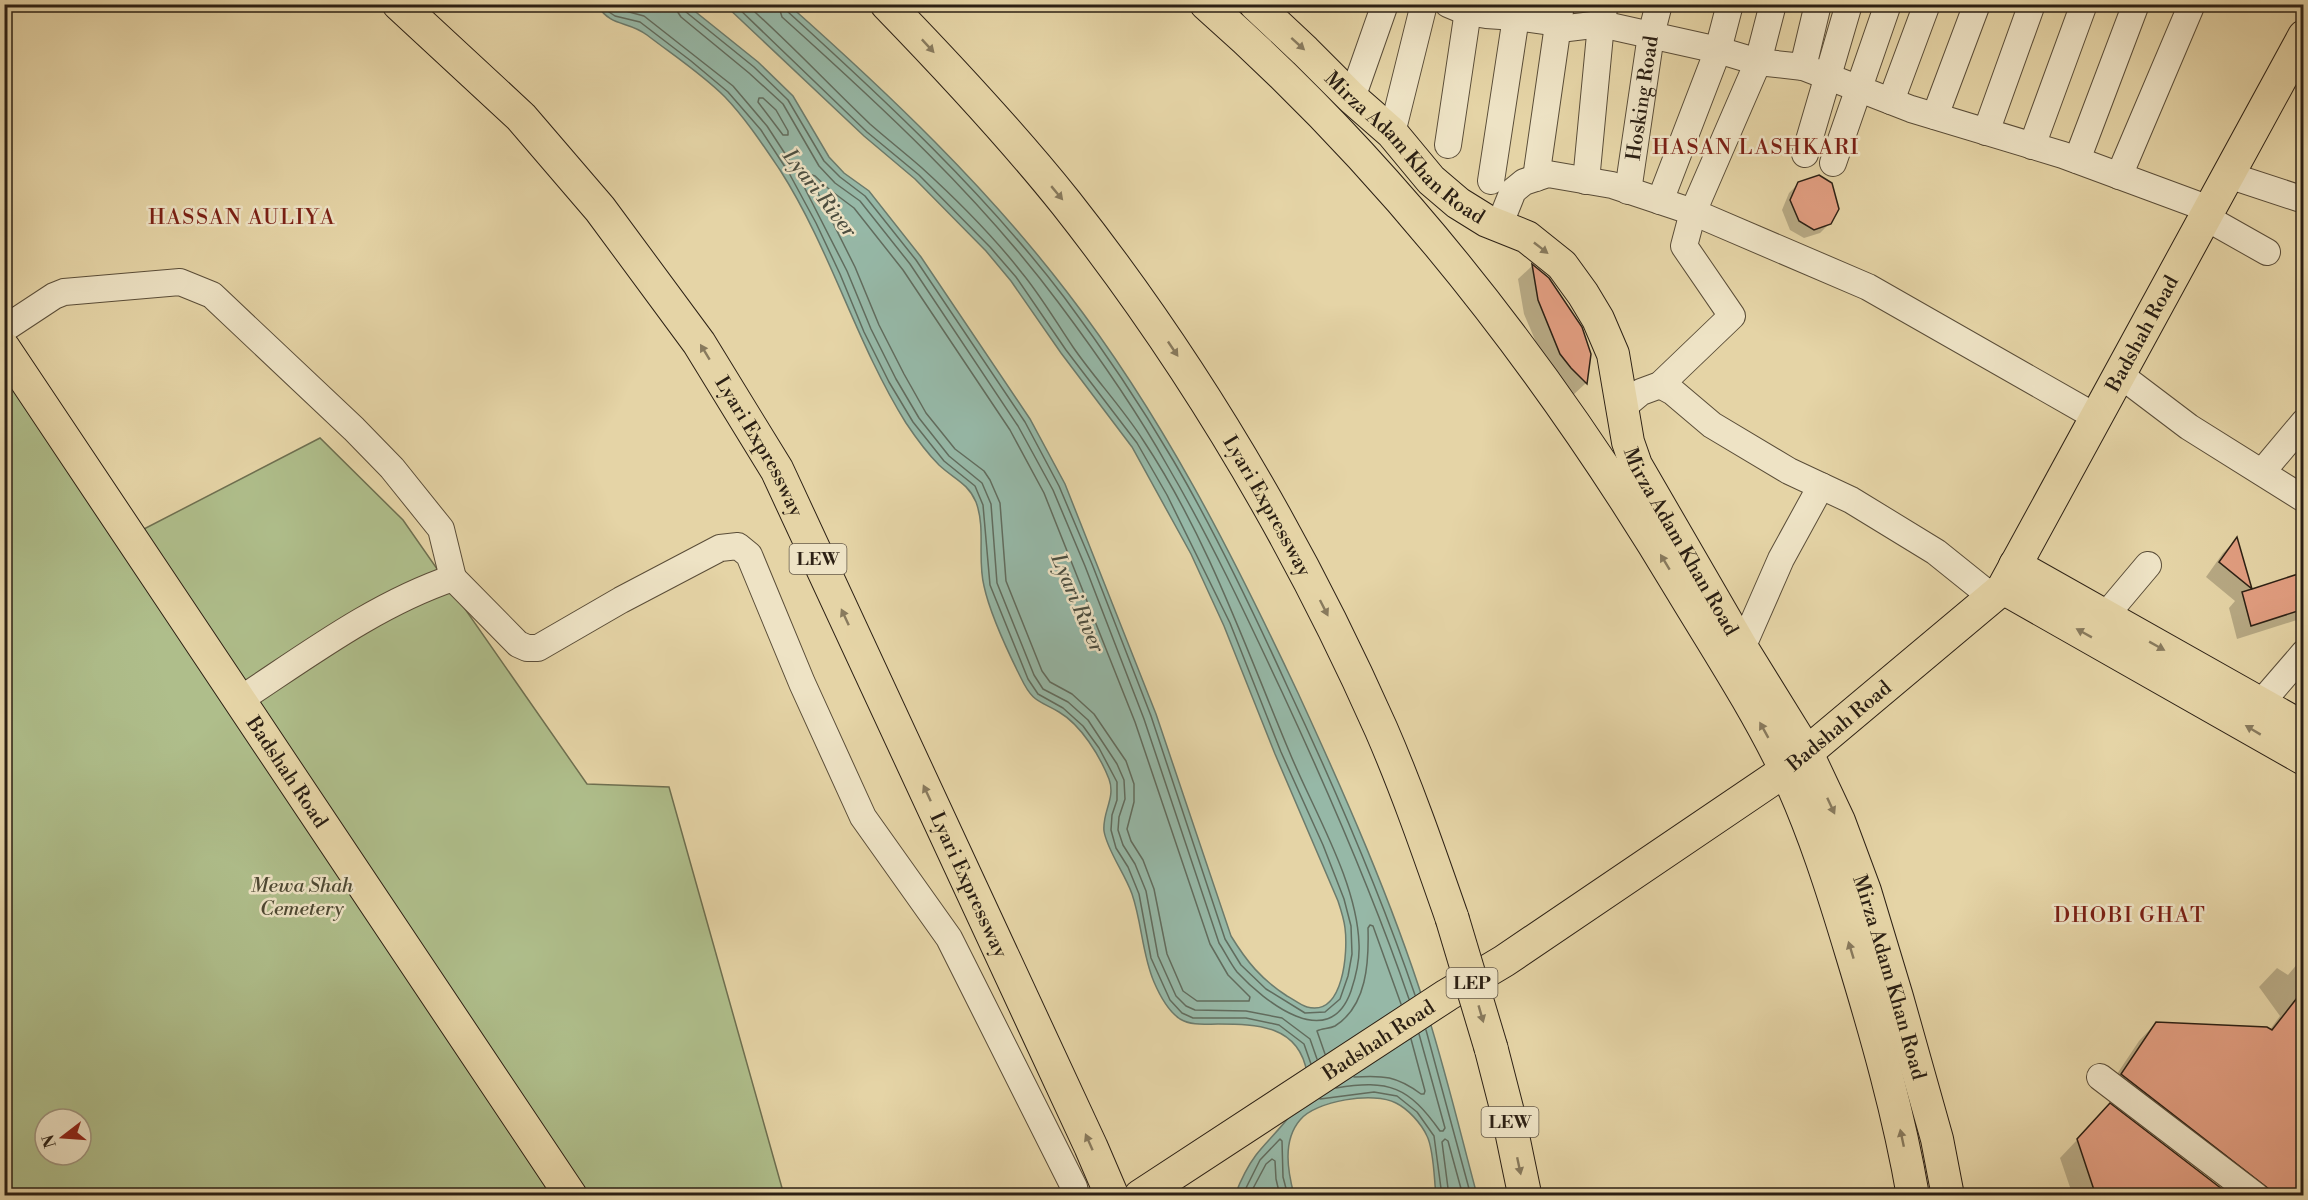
<svg xmlns="http://www.w3.org/2000/svg" width="2308" height="1200" viewBox="0 0 2308 1200" font-family="'Libre Bodoni',serif">
	<style>
		.green { fill: #afbe8b; stroke: #6e6f50; stroke-width: 1.5; fill-rule: evenodd }
		.water { fill: #96b8a7; stroke: #6c7b6c; stroke-width: 1.5 }
		.shadow { fill: #0003 }
		.lines { fill: none; stroke-linecap: round; stroke-linejoin: round }
		.shore { stroke: #616c5e; stroke-width: 1.5 }
		.building { fill: #e29e81; stroke: #2c2014; stroke-width: 1.5 }
		.minor-casing { stroke: #5a4d38; stroke-width: 28 }
		.major-casing { stroke: #2c2014; stroke-width: 34 }
		.highway-casing { stroke: #2c2014; stroke-width: 35 }
		.minor { stroke: #eee3c5; stroke-width: 26 }
		.major { stroke: #e5d4a6; stroke-width: 32 }
		.highway { stroke: #e5d4a6; stroke-width: 33 }
		.highway-bridge-casing { stroke: #2c2014; stroke-width: 35; stroke-linecap: butt }
		.highway-bridge { stroke: #e5d4a6; stroke-width: 33 }
		.oneway { fill: #887a5d }
		.labels { text-anchor: middle; stroke-width: 5; stroke-linejoin: round; paint-order: stroke }
		.shield { fill: #eee3c5; stroke: #665a49; stroke-width: 1.5 }
		.shield-label { font-size: 18px; font-weight: bold; fill: #2c2014 }
		.street-label { font-size: 20px; fill: #2c2014; stroke: #eee3c5 }
		.park-label { font-size: 20px; font-style: italic; fill: #4d4832; stroke: #eee3c5 }
		.neighbourhood-label { font-size: 21px; letter-spacing: 1.5px; fill: #7a1f14; stroke: #eee3c5 }
		.water-label { font-size: 21px; font-style: italic; fill: #4c4e40; stroke: #eee3c5 }
	</style>
	<rect width="100%" height="100%" fill="#e5d4a6"/>
	<filter id="stains"><feTurbulence type="fractalNoise" baseFrequency=".00333" numOctaves="4"/><feColorMatrix values="0 0 0 0 .2 0 0 0 0 .09 0 0 0 0 .02 0 0 0 .5 -.17"/></filter>
	<radialGradient id="worn" r=".72"><stop offset=".6" stop-color="#630" stop-opacity="0"/><stop offset="1" stop-color="#630" stop-opacity=".3"/></radialGradient>
	<path class="green" d="M 4,339 L 144,529 L 320,438 L 403,520 L 587,784 L 669,787 L 784,1195 L 5,1195 ZM 45,1119 L 81,1119 L 81,1155 L 45,1155 Z"/>
	<path class="water" d="M 597,5 L 687,5 L 758,62 L 793,96 L 829,157 L 844,173 L 869,191 L 921,257 L 1030,419 L 1065,484 L 1156,714 L 1231,936 C 1247,962 1261,979 1287,996 C 1293,999 1300,1005 1307,1007 C 1344,1017 1348,951 1345,928 C 1344,919 1341,910 1338,901 L 1275,754 L 1224,626 L 1191,554 L 1132,447 L 1061,353 L 1011,281 L 986,251 L 915,179 L 864,136 L 725,5 L 789,5 C 888,93 986,186 1067,292 C 1162,415 1232,553 1298,693 C 1345,795 1391,899 1425,1006 C 1445,1068 1460,1132 1477,1195 L 1436,1195 C 1434,1179 1434,1150 1427,1136 C 1421,1123 1408,1109 1396,1103 C 1374,1091 1315,1101 1300,1120 C 1282,1141 1288,1172 1294,1195 L 1235,1195 C 1240,1182 1247,1167 1256,1155 C 1272,1134 1312,1101 1307,1073 C 1299,1025 1257,1024 1218,1024 C 1205,1024 1192,1026 1180,1019 C 1168,1011 1160,996 1154,982 C 1142,954 1142,923 1132,894 C 1125,874 1107,850 1104,831 C 1102,812 1116,798 1109,779 C 1100,756 1081,725 1059,712 C 1039,700 1033,703 1021,678 C 1008,652 990,614 984,586 C 977,558 986,529 976,502 C 968,483 954,479 939,465 C 927,453 916,438 906,423 C 856,343 831,250 780,170 C 763,145 746,119 725,97 C 702,74 673,55 647,35 C 627,20 612,28 597,5 Z"/>
	<path class="shadow" d="M 1799,183 L 1830,223 L 1820,233 L 1804,238 L 1790,230 L 1782,210 L 1789,193 Z
		M 1532,266 L 1548,279 L 1590,354 L 1586,383 L 1572,396 L 1547,368 L 1524,314 L 1518,279 Z
		M 2236,540 L 2251,591 L 2304,574 L 2304,616 L 2300,619 L 2237,639 L 2229,608 L 2235,601 L 2206,577 L 2223,553 Z
		M 2304,956 L 2304,1196 L 2241,1196 L 2105,1092 L 2139,1041 L 2156,1023 L 2269,1031 L 2280,1016 L 2259,987 L 2277,968 L 2288,975 Z
		M 2093,1123 L 2228,1196 L 2073,1196 L 2060,1158 Z"/>
	<g class="lines">
		<path class="shore" d="M 604,4 L 609,12 L 615,16 L 640,22 L 691,61 L 728,92 L 761,130 L 789,173 L 816,223 L 840,274 L 864,332 L 889,382 L 913,422 L 944,461 L 975,486 L 983,505 L 990,585 L 1028,679 L 1038,694 L 1063,708 L 1083,726 L 1099,748 L 1117,782 L 1117,800 L 1112,815 L 1111,830 L 1116,848 L 1128,867 L 1139,894 L 1151,958 L 1170,1000 L 1182,1013 L 1193,1018 L 1246,1018 L 1279,1025 L 1304,1044 L 1311,1064
			M 613,4 L 618,9 L 644,16 L 733,86 L 767,126 L 795,169 L 847,271 L 871,329 L 896,379 L 919,418 L 949,456 L 982,483 L 991,504 L 997,583 L 1034,675 L 1043,689 L 1068,702 L 1088,720 L 1117,764 L 1124,780 L 1125,799 L 1119,817 L 1118,830 L 1123,845 L 1135,864 L 1146,891 L 1158,956 L 1176,996 L 1186,1006 L 1195,1010 L 1246,1011 L 1282,1018 L 1310,1039 L 1317,1059
			M 676,4 L 677,11 L 681,17 L 749,73 L 783,104 L 819,166 L 835,183 L 860,201 L 910,264 L 1018,426 L 1053,490 L 1085,566 L 1144,719 L 1219,943 C 1225,952 1230,963 1237,972 C 1264,1001 1329,1054 1351,991 C 1356,976 1360,961 1359,944 C 1357,881 1313,810 1289,751 C 1245,646 1207,536 1143,440 C 1122,407 1095,379 1073,347 C 1056,322 1041,296 1022,273 C 994,237 956,199 922,168 C 905,153 887,139 870,124 C 828,84 789,42 746,4
			M 683,4 L 686,12 L 754,67 L 788,100 L 824,161 L 840,177 L 865,196 L 916,260 L 1025,422 L 1059,486 L 1092,564 L 1151,716 L 1225,939 L 1241,965 L 1266,989 L 1305,1013 L 1325,1012 L 1340,999 L 1348,976 L 1352,954 L 1351,926 L 1344,899 L 1323,845 L 1281,752 L 1230,623 L 1167,495 L 1137,443 L 1066,350 L 1016,277 L 990,247 L 919,175 L 867,132 L 734,4
			M 778,4 L 782,17 C 880,105 979,196 1058,302 C 1097,354 1135,408 1167,465 C 1210,538 1246,615 1282,692 C 1329,793 1373,894 1409,999
			M 785,4 L 787,11 C 885,100 984,192 1064,297 C 1103,349 1140,404 1173,460 C 1216,533 1253,611 1288,688 C 1335,788 1379,890 1415,995
			M 759,98 L 763,98 L 776,110 L 788,131 L 788,135 L 783,135 L 758,102 Z
			M 812,175 L 815,176 L 830,190 L 854,208 L 903,270 L 1010,430 L 1044,493 L 1135,722 L 1210,944 L 1228,975 L 1250,997 L 1249,1001 L 1197,1001 L 1183,991 L 1167,954 L 1154,889 L 1143,860 L 1131,841 L 1127,829 L 1134,802 L 1134,784 L 1126,761 L 1094,714 L 1072,694 L 1050,682 L 1042,671 L 1006,581 L 1000,503 L 990,480 L 984,471 L 955,449 L 926,413 L 904,374 L 879,325 L 855,267 L 811,179 Z
			M 1426,1030 L 1471,1196
			M 1325,1054 L 1317,1031 C 1322,1028 1329,1029 1335,1026 C 1367,1006 1369,962 1368,928 L 1370,925 L 1373,926 L 1401,1004
			M 1354,1077 C 1383,1075 1397,1076 1421,1094 L 1424,1094 L 1425,1091 L 1411,1039
			M 1336,1088 C 1389,1079 1409,1087 1440,1131 L 1443,1131 L 1445,1128 L 1419,1034
			M 1320,1099 L 1374,1092 L 1397,1096 L 1417,1112 L 1434,1136 L 1442,1196
			M 1242,1196 L 1260,1160 L 1280,1139 L 1282,1141 L 1283,1177 L 1288,1196
			M 1249,1196 L 1266,1164 L 1272,1159 L 1275,1161 L 1276,1179 L 1280,1196
			M 1449,1196 L 1442,1142 L 1445,1139 L 1448,1141 L 1463,1196"/>
	</g>
	<path class="building" d="M 1819,175 L 1832,183 L 1839,209 L 1831,224 L 1814,230 L 1799,221 L 1790,200 L 1798,182 Z
		M 1532,264 L 1549,278 L 1582,327 L 1591,354 L 1587,384 L 1571,368 L 1560,354 L 1538,300 Z
		M 2237,537 L 2252,589 L 2304,572 L 2304,609 L 2251,626 L 2242,592 L 2252,589 L 2219,562 Z
		M 2304,989 L 2304,1196 L 2278,1196 L 2121,1074 L 2156,1022 L 2267,1027 L 2272,1030 Z
		M 2110,1103 L 2231,1196 L 2096,1196 L 2077,1139 Z"/>
	<g class="lines">
		<g class="minor-casing">
			<g id="minor">
				<path d="M 1448,4 L 1467,12 L 1486,15 L 1516,17 L 1558,23 L 1568,28 L 1601,24 L 1718,50 L 1758,62 L 1803,67 L 1911,109 L 2063,155 L 2209,209"/>
				<path d="M 1803,67 L 1818,4"/>
				<path d="M 1352,98 L 1385,4"/>
				<path d="M 1891,101 L 1927,4"/>
				<path d="M 1935,116 L 1977,4"/>
				<path d="M 1986,132 L 2032,4"/>
				<path d="M 1392,133 L 1424,4"/>
				<path d="M 1448,145 L 1469,4"/>
				<path d="M 2032,146 L 2084,4"/>
				<path d="M 1805,154 L 1849,4"/>
				<path d="M 2077,160 L 2136,4"/>
				<path d="M 1833,163 L 1888,4"/>
				<path d="M 2228,175 L 2304,200"/>
				<path d="M 2119,176 L 2192,4"/>
				<path d="M 1536,178 L 1561,4"/>
				<path d="M 1491,181 L 1518,4"/>
				<path d="M 1586,181 L 1601,24 L 1605,4"/>
				<path id="s1" d="M 1628,191 L 1651,35 L 1659,4"/>
				<path d="M 1660,201 L 1718,50 L 1730,4"/>
				<path d="M 2205,217 L 2267,252"/>
				<path d="M 1499,226 L 1513,191 L 1524,182 L 1548,174 L 1612,185 L 1693,212 L 1868,287 L 2096,417"/>
				<path d="M 4,329 L 54,296 L 64,292 L 180,282 L 212,295 L 354,429 L 392,468 L 441,529 L 453,578"/>
				<path d="M 2119,374 L 2189,427 L 2304,499"/>
				<path d="M 1660,385 L 1673,392 L 1712,425 L 1789,471 L 1851,500 L 1936,552 L 1992,597"/>
				<path d="M 1623,407 L 1641,392 L 1660,385 L 1732,316 L 1684,246 L 1693,212 L 1758,62 L 1773,4"/>
				<path d="M 2262,472 L 2304,422"/>
				<path d="M 2105,616 L 2148,565"/>
				<path d="M 1742,648 L 1781,559 L 1821,486"/>
				<path d="M 241,699 C 308,655 376,604 453,578 L 518,644 L 527,648 L 538,648 L 621,600 L 720,548 L 738,546 L 749,555 L 802,683 L 863,817 L 949,938 L 1074,1187 L 1076,1196"/>
				<path d="M 2260,704 L 2304,653"/>
				<path d="M 2100,1077 L 2256,1196"/>
			</g>
		</g>
		<g class="major-casing">
			<g id="major">
				<path d="M 1206,4 C 1396,171 1552,374 1682,591 C 1717,649 1755,707 1785,769 C 1813,828 1833,892 1852,955 C 1876,1034 1899,1114 1913,1196"/>
				<path id="s2" d="M 1255,4 L 1305,51 L 1352,98 L 1392,133 L 1431,180 L 1458,203 L 1487,221 L 1527,237 L 1562,265 L 1583,294 L 1598,319 L 1613,354 L 1628,442 L 1636,465 L 1742,648 L 1807,753 L 1839,821 L 1865,891 L 1897,997 L 1937,1139 L 1948,1196"/>
				<path id="s3" d="M 4,348 L 571,1196"/>
				<path d="M 2015,565 L 2304,728"/>
				<path d="M 2003,588 L 2304,759"/>
				<path id="s4" d="M 1140,1196 L 1447,995 L 1504,961 L 1786,770 L 2003,588 L 2304,36"/>
			</g>
		</g>
		<g class="highway-casing">
			<g id="highway">
				<path id="s5" d="M 399,4 L 521,117 L 600,209 L 699,343 L 777,470 L 1091,1147 L 1112,1196"/>
				<path id="s6" d="M 887,4 C 949,68 1010,133 1066,203 C 1193,364 1298,542 1381,729 C 1408,791 1430,855 1452,918"/>
				<path d="M 1491,1048 L 1508,1114 L 1525,1196"/>
			</g>
		</g>
		<use href="#minor" class="minor"/>
		<use href="#major" class="major"/>
		<use href="#highway" class="highway"/>
		<g class="highway-bridge-casing">
			<path id="highway-bridge" d="M 1452,918 L 1491,1048"/>
		</g>
		<use href="#highway-bridge" class="highway-bridge"/>
	</g>
	<defs><path id="oneway-solid" d="M-6-.8H1V-3.2L6.5 0L1 3.2V.8H-6Z" transform="scale(1.5)"/></defs>
	<g class="oneway">
		<use href="#oneway-solid" transform="translate(1298 44) rotate(42)"/>
		<use href="#oneway-solid" transform="translate(928 46) rotate(47)"/>
		<use href="#oneway-solid" transform="translate(1057 193) rotate(50)"/>
		<use href="#oneway-solid" transform="translate(1541 248) rotate(38)"/>
		<use href="#oneway-solid" transform="translate(1173 349) rotate(56)"/>
		<use href="#oneway-solid" transform="translate(705 352) rotate(-121)"/>
		<use href="#oneway-solid" transform="translate(1665 562) rotate(-121)"/>
		<use href="#oneway-solid" transform="translate(1324 608) rotate(63)"/>
		<use href="#oneway-solid" transform="translate(845 617) rotate(-115)"/>
		<use href="#oneway-solid" transform="translate(2084 633) rotate(-151)"/>
		<use href="#oneway-solid" transform="translate(2157 646) rotate(29)"/>
		<use href="#oneway-solid" transform="translate(1764 730) rotate(-119)"/>
		<use href="#oneway-solid" transform="translate(2253 730) rotate(-149)"/>
		<use href="#oneway-solid" transform="translate(927 793) rotate(-115)"/>
		<use href="#oneway-solid" transform="translate(1831 806) rotate(65)"/>
		<use href="#oneway-solid" transform="translate(1851 950) rotate(-107)"/>
		<use href="#oneway-solid" transform="translate(1481 1014) rotate(74)"/>
		<use href="#oneway-solid" transform="translate(1902 1138) rotate(-102)"/>
		<use href="#oneway-solid" transform="translate(1089 1142) rotate(-114)"/>
		<use href="#oneway-solid" transform="translate(1519 1166) rotate(78)"/>
	</g>
	<g class="labels">
		<g class="shield">
			<rect x="789.5" y="544" width="57" height="30" rx="4.5"/>
			<rect x="1446.5" y="968" width="51" height="30" rx="4.5"/>
			<rect x="1481.5" y="1107" width="57" height="30" rx="4.5"/>
		</g>
		<g class="shield-label">
			<text x="818" y="565">LEW</text>
			<text x="1472" y="989">LEP</text>
			<text x="1510" y="1128">LEW</text>
		</g>
		<g class="street-label">
			<text dy="7" stroke="none"><textPath href="#s1" startOffset="94">Hosking Road</textPath></text>
			<text dy="7" stroke="none"><textPath href="#s2" startOffset="208">Mirza Adam Khan Road</textPath></text>
			<text dy="7" stroke="none"><textPath href="#s4" startOffset="1347">Badshah Road</textPath></text>
			<text dy="7" stroke="none"><textPath href="#s5" startOffset="574">Lyari Expressway</textPath></text>
			<text dy="7" stroke="none"><textPath href="#s6" startOffset="632">Lyari Expressway</textPath></text>
			<text dy="7" stroke="none"><textPath href="#s2" startOffset="712">Mirza Adam Khan Road</textPath></text>
			<text dy="7" stroke="none"><textPath href="#s4" startOffset="843">Badshah Road</textPath></text>
			<text dy="7" stroke="none"><textPath href="#s3" startOffset="510">Badshah Road</textPath></text>
			<text dy="7" stroke="none"><textPath href="#s5" startOffset="1060">Lyari Expressway</textPath></text>
			<text dy="7" stroke="none"><textPath href="#s2" startOffset="1198">Mirza Adam Khan Road</textPath></text>
			<text dy="7" stroke="none"><textPath href="#s4" startOffset="285">Badshah Road</textPath></text>
		</g>
		<g class="park-label">
			<text x="302" y="892">Mewa Shah<tspan x="302" dy="23">Cemetery</tspan></text>
		</g>
		<g class="neighbourhood-label">
			<text x="1756" y="154">HASAN LASHKARI</text>
			<text x="242" y="224">HASSAN AULIYA</text>
			<text x="2130" y="922">DHOBI GHAT</text>
		</g>
		<g class="water-label">
			<text transform="translate(820 193) rotate(52)" y="7">Lyari River</text>
			<text transform="translate(1078 603) rotate(67)" y="7">Lyari River</text>
		</g>
	</g>
	<rect width="2308" height="1200" fill="none" stroke="#e5d4a6" stroke-width="24"/>
	<rect x="6" y="6" width="2296" height="1188" fill="none" stroke="#2c2014" stroke-width="3"/>
	<rect x="12" y="12" width="2284" height="1176" fill="none" stroke="#2c2014" stroke-width="1.5"/>
	<g transform="translate(63 1137) rotate(253)"><circle r="28" fill="#eee3c5" stroke="#a0957e" stroke-width="1.5"/>
	<path d="M0-4.5L10 22L0 15L-10 22Z" fill="#8f2418"/>
	<text y="-9" font-size="16" font-weight="bold" text-anchor="middle" fill="#2c2014">N</text>
	</g>
	<rect width="100%" height="100%" filter="url(#stains)"/>
	<rect width="100%" height="100%" fill="url(#worn)"/>
</svg>
